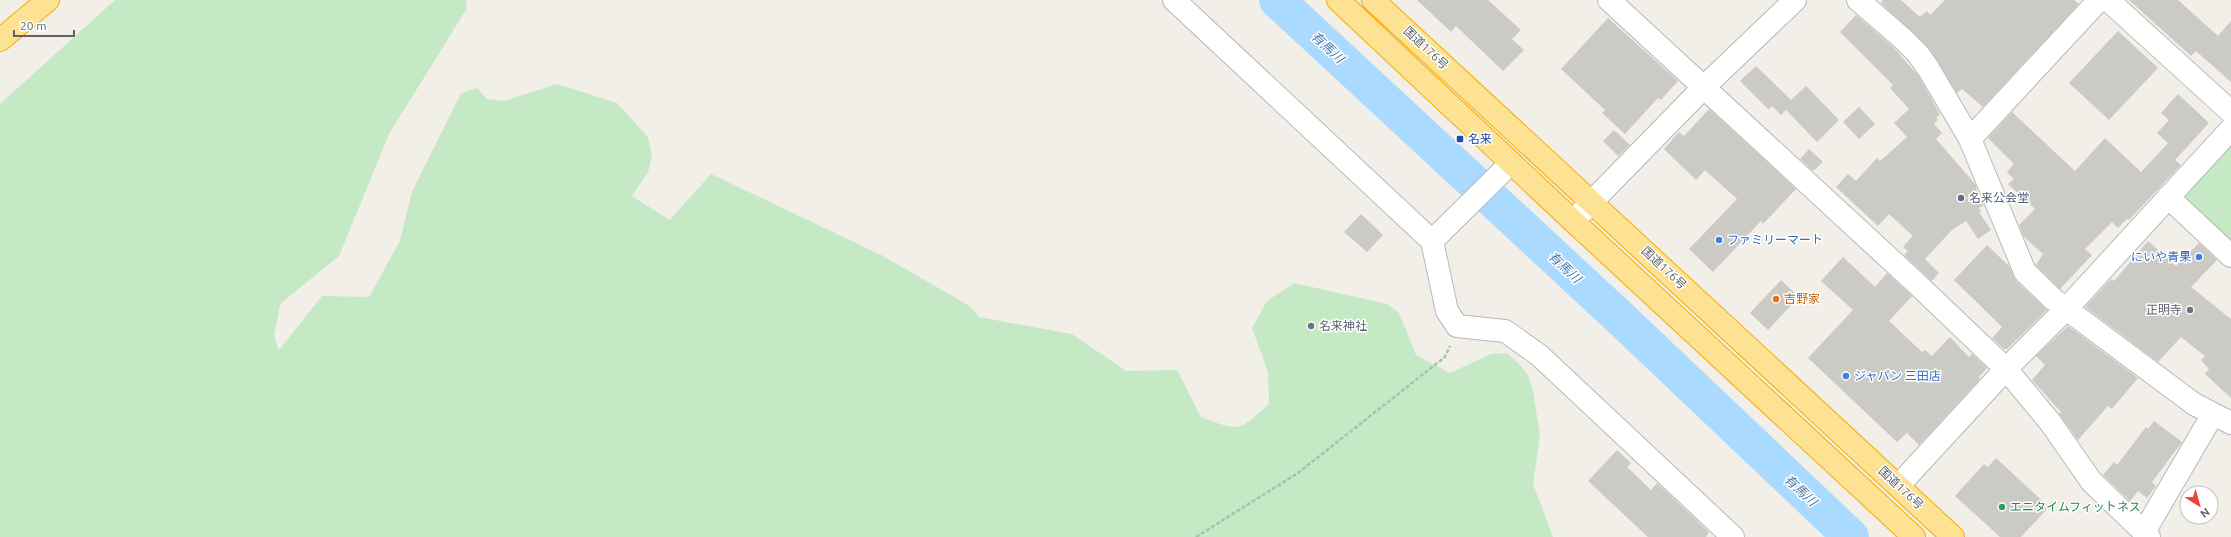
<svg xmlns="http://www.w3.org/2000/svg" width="2231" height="537" viewBox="0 0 2231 537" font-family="Ubuntu,'Noto Sans JP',sans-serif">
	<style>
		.green { fill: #c5e8c5 }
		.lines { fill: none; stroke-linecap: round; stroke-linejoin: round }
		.river { stroke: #aadaff; stroke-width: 36 }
		.building { fill: #cccac5 }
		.minor-casing { stroke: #b5b8bc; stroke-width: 24 }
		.highway-casing { stroke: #f9ab00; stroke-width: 24 }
		.path { stroke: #9cc7a9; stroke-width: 2.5; stroke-dasharray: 4 2; stroke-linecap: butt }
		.minor { stroke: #fff; stroke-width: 22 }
		.highway { stroke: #fde293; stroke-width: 22 }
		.transit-dot { fill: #1a4fb4; stroke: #fff; stroke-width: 1.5 }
		.service-dot { fill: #5c6f8a; stroke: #fff; stroke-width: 1.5 }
		.shop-dot { fill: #3f7fe0; stroke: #fff; stroke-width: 1.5 }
		.food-dot { fill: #e8710a; stroke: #fff; stroke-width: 1.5 }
		.worship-dot { fill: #6b7280; stroke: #fff; stroke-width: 1.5 }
		.leisure-dot { fill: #2e9e5b; stroke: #fff; stroke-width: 1.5 }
		.labels { text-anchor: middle; stroke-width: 3; stroke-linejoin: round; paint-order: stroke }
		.street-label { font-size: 12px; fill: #5f6368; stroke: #fff }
		.transit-label { font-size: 12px; fill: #164399; stroke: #fff; text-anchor: start }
		.service-label { font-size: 12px; fill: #4e5e75; stroke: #fff; text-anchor: start }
		.shop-label { font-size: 12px; fill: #366cbe; stroke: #fff; text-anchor: start }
		.food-label { font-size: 12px; fill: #c56008; stroke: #fff; text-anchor: start }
		.worship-label { font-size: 12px; fill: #5b616d; stroke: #fff; text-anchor: end }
		.leisure-label { font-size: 12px; fill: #27864d; stroke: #fff; text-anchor: start }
		.water-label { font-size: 13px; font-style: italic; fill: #4174aa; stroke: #fff }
	</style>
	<rect width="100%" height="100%" fill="#f1efe8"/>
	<path class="green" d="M 115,0 L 466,0 L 467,8 L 389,134 L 339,256 L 280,304 L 274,336 L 279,350 L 322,296 L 369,297 L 400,241 L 412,192 L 461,93 L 477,88 L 487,99 L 504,101 L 557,84 L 617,103 L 648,137 L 652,156 L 648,172 L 632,196 L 670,220 L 711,174 L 881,255 L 968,305 L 979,317 L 1072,334 L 1126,371 L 1177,370 L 1201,417 C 1240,432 1238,432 1269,404 L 1268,372 L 1252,328 L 1267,301 L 1294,283 L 1387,304 L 1399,313 L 1416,355 L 1450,373 L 1491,354 L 1507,353 L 1519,364 L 1528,375 L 1533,391 L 1540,435 L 1533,484 L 1553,537 L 0,537 L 0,104 Z
		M 2231,141 L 2231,248 L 2189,208 L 2185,190 Z"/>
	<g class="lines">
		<path class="river" d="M 1277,0 L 1618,316 L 1851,537"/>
	</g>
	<path class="building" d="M 1417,0 L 1488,0 L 1521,30 L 1512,39 L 1524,50 L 1503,71 L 1456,26 L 1451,32 Z
		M 1883,0 L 1901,0 L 1920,17 L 1927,11 L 1930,15 L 1945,0 L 2074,0 L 2079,4 L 1983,107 L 1962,89 L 1957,93 L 1928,47 L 1881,3 Z
		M 2129,0 L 2178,0 L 2218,36 L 2231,21 L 2231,82 L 2196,51 L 2191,56 Z
		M 1856,15 L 1893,47 L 1918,75 L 1940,114 L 1936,118 L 1938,120 L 1934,124 L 1942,133 L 1936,139 L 1976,185 L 1977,193 L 1984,205 L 1979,208 L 1981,211 L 1979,212 L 1991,230 L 1978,239 L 1966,221 L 1952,230 L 1925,259 L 1939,273 L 1932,281 L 1904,255 L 1908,251 L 1903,247 L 1913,236 L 1889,214 L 1878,226 L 1836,187 L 1848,174 L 1856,181 L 1877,158 L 1880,161 L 1907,137 L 1894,123 L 1909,109 L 1890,88 L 1893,85 L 1840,32 Z
		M 1608,18 L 1678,81 L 1661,100 L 1658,98 L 1625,134 L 1602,113 L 1605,110 L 1561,69 Z
		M 2118,31 L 2158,68 L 2109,120 L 2069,83 Z
		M 1756,66 L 1791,100 L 1806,86 L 1839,120 L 1817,142 L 1786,110 L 1781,115 L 1772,106 L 1769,110 L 1740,81 Z
		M 2178,94 L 2209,123 L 2175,160 L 2181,165 L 2129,220 L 2127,219 L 2118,228 L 2112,222 L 2085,249 L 2092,255 L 2060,289 L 2036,265 L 2043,254 L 2024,237 L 2019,225 L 2035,209 L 2008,184 L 2014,179 L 2007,172 L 2014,164 L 1988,138 L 2012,112 L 2075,171 L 2105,138 L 2141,172 L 2168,143 L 2157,133 L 2169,120 L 2161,113 Z
		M 1859,107 L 1875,124 L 1859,139 L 1843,122 Z
		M 1709,109 L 1796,189 L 1763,224 L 1761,221 L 1713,272 L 1689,249 L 1737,199 L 1705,170 L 1696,180 L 1664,149 L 1679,132 L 1684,136 Z
		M 1614,130 L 1630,145 L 1618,156 L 1603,141 Z
		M 1809,149 L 1823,162 L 1813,171 L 1800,159 Z
		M 1361,214 L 1383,235 L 1367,252 L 1344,232 Z
		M 2148,241 L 2176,266 L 2199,243 L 2217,260 L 2191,287 L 2231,319 L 2231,398 L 2205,374 L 2209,369 L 2201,360 L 2205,356 L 2181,337 L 2158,362 L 2085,307 L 2111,279 L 2114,281 Z
		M 1987,245 L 2009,266 L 2016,281 L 2047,310 L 2007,349 L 2004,349 L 1992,338 L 2002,327 L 1954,280 Z
		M 1843,257 L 1875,287 L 1887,273 L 1912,296 L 1889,321 L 1922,352 L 1925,350 L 1932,356 L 1950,337 L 1969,357 L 1972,354 L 1987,368 L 1979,377 L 1980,379 L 1919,445 L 1907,433 L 1897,442 L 1808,358 L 1853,310 L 1821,281 Z
		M 1781,280 L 1799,297 L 1768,330 L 1750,313 Z
		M 2068,326 L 2138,378 L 2112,409 L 2108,406 L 2078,440 L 2059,414 L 2061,412 L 2032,380 L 2045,365 L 2036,356 Z
		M 2154,421 L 2182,442 L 2152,482 L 2156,486 L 2147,498 L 2138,491 L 2130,501 L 2103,475 L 2114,462 L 2117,465 L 2146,427 L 2148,429 Z
		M 1617,450 L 1631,463 L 1627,467 L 1651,490 L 1657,483 L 1709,532 L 1706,537 L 1648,537 L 1588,481 Z
		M 1996,458 L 2049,507 L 2021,537 L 2000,537 L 1955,496 L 1984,464 L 1988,467 Z"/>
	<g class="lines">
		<g class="minor-casing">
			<path id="minor" d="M 1174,0 L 1432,241 L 1447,311 L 1457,326 L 1505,331 L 1539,355 L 1733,537
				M 1609,0 L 1916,283 L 2006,369 L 2050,422 L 2091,481 L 2149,537
				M 1858,0 L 1902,38 L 1918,54 L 1928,68 L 1970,139 L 2025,272 L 2053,299 L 2194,404 L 2231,423
				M 2108,0 L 2231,112
				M 1970,139 L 2099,0
				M 2168,197 L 2231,256
				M 1573,221 L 1704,87 L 1795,0
				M 1432,241 L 1511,163
				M 1899,485 L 2006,369 L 2067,308 L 2231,129
				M 2144,532 L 2213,414"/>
		</g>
		<g class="highway-casing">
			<path id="highway" d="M 1338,0 L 1573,221 L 1914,537
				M 1373,0 L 1953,537
				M 0,40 L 48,0"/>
		</g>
		<path class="path" d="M 1196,537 L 1298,473 L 1445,357 L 1450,346"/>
		<use href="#minor" class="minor"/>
		<use href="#highway" class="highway"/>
	</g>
	<rect class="transit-dot" x="1456" y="135" width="8" height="8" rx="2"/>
	<circle class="service-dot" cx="1961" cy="198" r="4"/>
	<g class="shop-dot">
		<circle cx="1719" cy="240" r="4"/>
		<circle cx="2199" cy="257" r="4"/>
		<circle cx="1846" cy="376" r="4"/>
	</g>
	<circle class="food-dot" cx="1776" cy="299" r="4"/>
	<g class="worship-dot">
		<circle cx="2190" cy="310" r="4"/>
		<circle cx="1311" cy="326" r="4"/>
	</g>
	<circle class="leisure-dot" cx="2002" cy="507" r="4"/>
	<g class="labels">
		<g class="street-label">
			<text transform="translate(1426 48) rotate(43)" y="4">国道176号</text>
			<text transform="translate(1664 268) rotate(43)" y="4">国道176号</text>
			<text transform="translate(1901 488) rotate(43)" y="4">国道176号</text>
		</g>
		<g class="transit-label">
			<text x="1468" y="143">名来</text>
		</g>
		<g class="service-label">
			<text x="1969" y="202">名来公会堂</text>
		</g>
		<g class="shop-label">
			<text x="1727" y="244">ファミリーマート</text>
			<text x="2191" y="261" text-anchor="end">にいや青果</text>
			<text x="1854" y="380">ジャパン 三田店</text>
		</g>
		<g class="food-label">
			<text x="1784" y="303">吉野家</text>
		</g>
		<g class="worship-label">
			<text x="2182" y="314">正明寺</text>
			<text x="1319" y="330" text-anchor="start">名来神社</text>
		</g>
		<g class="leisure-label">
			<text x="2010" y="511">エニタイムフィットネス</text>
		</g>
		<g class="water-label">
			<text transform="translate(1328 47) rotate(43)" y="5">有馬川</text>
			<text transform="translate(1565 267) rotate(43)" y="5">有馬川</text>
			<text transform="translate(1801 490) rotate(43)" y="5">有馬川</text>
		</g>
	</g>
	<g transform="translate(2199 505) rotate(143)"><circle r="19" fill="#ffffff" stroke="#bfc1c3"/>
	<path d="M0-3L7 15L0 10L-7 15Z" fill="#ea4335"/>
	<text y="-6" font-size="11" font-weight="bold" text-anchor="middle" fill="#5f6368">N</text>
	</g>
	<path d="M14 30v6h60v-6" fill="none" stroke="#5f6368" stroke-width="2"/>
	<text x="20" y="30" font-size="12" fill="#5f6368" stroke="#ffffff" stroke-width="3" paint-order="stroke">20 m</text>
</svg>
